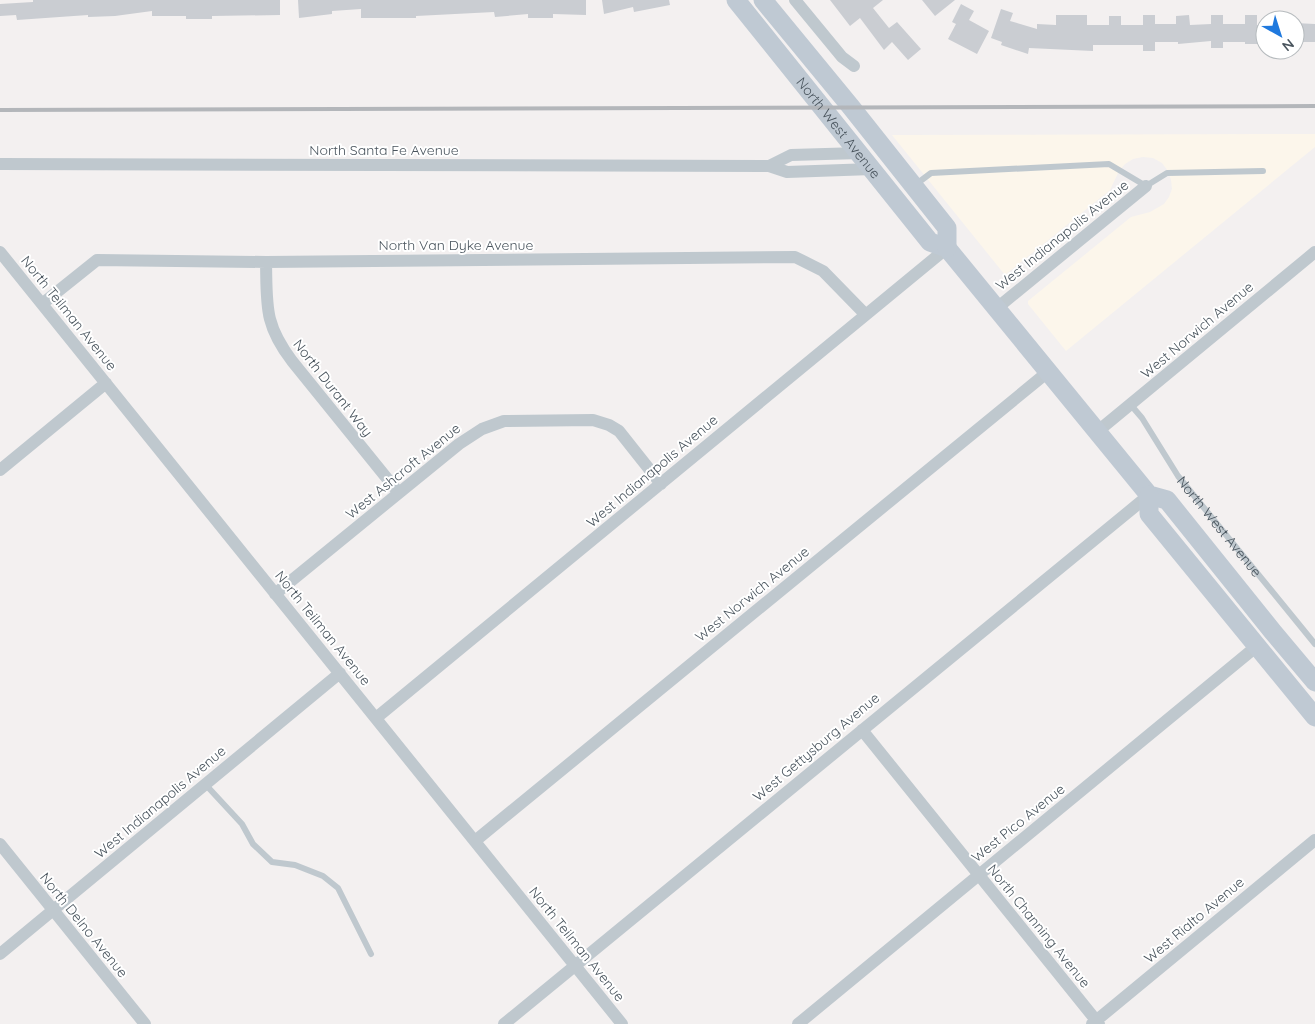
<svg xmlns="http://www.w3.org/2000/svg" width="1315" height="1024" viewBox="0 0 1315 1024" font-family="Quicksand,sans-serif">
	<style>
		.commercial { fill: #fcf6eb }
		.building { fill: #cacdd2 }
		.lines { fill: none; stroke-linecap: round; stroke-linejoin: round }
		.lane { stroke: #bfc8ce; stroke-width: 6 }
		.street { stroke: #bfc8ce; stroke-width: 12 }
		.secondary { stroke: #bfc9d3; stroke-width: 19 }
		.rail { stroke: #b3b6ba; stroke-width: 4 }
		.labels { text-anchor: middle; stroke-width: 4; stroke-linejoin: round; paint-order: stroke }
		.street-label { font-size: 14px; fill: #49545d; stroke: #fff }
	</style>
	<rect width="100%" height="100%" fill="#f3f0f0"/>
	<path class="commercial" d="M 1315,134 L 1315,147 L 1066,351 L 1028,304 L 1028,301 L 1131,217 L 1150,212 L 1164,204 L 1169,197 L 1172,189 L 1171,180 L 1168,171 L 1162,163 L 1153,158 L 1143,157 L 1133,159 L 1125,164 L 1119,171 L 1110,190 L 1005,275 L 892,135 Z"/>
	<path class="building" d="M 33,0 L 280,0 L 280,15 L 212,16 L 212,19 L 186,19 L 186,16 L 152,16 L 152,11 L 115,16 L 88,17 L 88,15 L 17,20 L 16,15 L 0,16 L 0,4 L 33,2 Z
		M 298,0 L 586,0 L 586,15 L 553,14 L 553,18 L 528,18 L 528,14 L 495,17 L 494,12 L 416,16 L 416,18 L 361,18 L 361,9 L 332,11 L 332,14 L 299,18 Z
		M 602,0 L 669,0 L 670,5 L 634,12 L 633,7 L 604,14 Z
		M 830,0 L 883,0 L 873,8 L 889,28 L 897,22 L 921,49 L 908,60 L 892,42 L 884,50 L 860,18 L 850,26 Z
		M 922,0 L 955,0 L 935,16 Z
		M 961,4 L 974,11 L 969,20 L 989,31 L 977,54 L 948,39 L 956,24 L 952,22 Z
		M 1001,9 L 1013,13 L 1010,21 L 1037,29 L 1037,24 L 1056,25 L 1056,15 L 1087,15 L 1087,25 L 1109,25 L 1109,16 L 1121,16 L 1121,25 L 1143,25 L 1143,15 L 1155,15 L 1155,24 L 1176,24 L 1176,16 L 1189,15 L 1190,25 L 1211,24 L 1211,15 L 1223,15 L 1223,24 L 1245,24 L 1245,15 L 1257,15 L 1257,25 L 1265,25 L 1265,44 L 1245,44 L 1245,42 L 1223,42 L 1223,48 L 1211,48 L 1211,41 L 1178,44 L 1178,42 L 1155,42 L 1155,51 L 1143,51 L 1143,45 L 1093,45 L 1093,51 L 1029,48 L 1028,54 L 1001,45 L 1002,42 L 991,38 Z
		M 1295,23 L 1315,24 L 1315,42 L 1295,42 Z"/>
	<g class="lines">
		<g class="lane">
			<path d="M 915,185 L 931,173 L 1109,164 L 1146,186 L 1167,173 L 1263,171"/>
			<path id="s1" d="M 1130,404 L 1142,418 L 1178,476 L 1315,644"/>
			<path d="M 205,784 L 242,824 L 253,844 L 272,862 L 295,865 L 323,876 L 338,888 L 371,954"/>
		</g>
		<path class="street" d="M 795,0 L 842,57 L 854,66
			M 0,164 L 769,166 L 787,172 L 872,169
			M 769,166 L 791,155 L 860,153
			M 0,252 L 622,1024
			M 266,262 C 267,306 264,324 292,361 L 398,492
			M 42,304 L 97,260 L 266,262 L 795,257 L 823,271 L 865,314
			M 997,308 L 1146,186
			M 1098,431 L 1315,252
			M 0,470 L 106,383
			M 275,594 L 459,444 L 482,429 L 504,421 L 593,420 L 609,425 L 619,431 L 661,484
			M 376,718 L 947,248
			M 862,730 L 1099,1024
			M 475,841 L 1049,371
			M 0,844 L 145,1024
			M 0,954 L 340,673
			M 504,1024 L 1149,495
			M 798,1024 L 1257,646
			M 1092,1024 L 1315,840"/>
		<g class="secondary">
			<path id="s2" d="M 736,0 L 930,242 L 947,248 L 1149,495 L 1167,500 L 1273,632 L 1315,682"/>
			<path d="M 763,0 L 851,107 L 947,228 L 947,248"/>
			<path d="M 1149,495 L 1149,514 L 1315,717"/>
		</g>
		<path class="rail" d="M 0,110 L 1315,106"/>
	</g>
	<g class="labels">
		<g class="street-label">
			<text dy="5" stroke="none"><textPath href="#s2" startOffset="164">North West Avenue</textPath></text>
			<text x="384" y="155">North Santa Fe Avenue</text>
			<text transform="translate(1062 235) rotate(-39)" y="5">West Indianapolis Avenue</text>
			<text x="456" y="250">North Van Dyke Avenue</text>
			<text transform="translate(69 313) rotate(51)" y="5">North Teilman Avenue</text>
			<text transform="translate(1197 330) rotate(-40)" y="5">West Norwich Avenue</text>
			<text transform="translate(333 388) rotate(52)" y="5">North Durant Way</text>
			<text transform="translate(403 471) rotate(-39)" y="5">West Ashcroft Avenue</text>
			<text transform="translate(652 471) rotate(-40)" y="5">West Indianapolis Avenue</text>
			<text dy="5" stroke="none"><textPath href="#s1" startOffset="152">North West Avenue</textPath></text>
			<text transform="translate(752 594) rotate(-39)" y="5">West Norwich Avenue</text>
			<text transform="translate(323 628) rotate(51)" y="5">North Teilman Avenue</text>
			<text transform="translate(816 747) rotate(-40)" y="5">West Gettysburg Avenue</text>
			<text transform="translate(160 802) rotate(-40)" y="5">West Indianapolis Avenue</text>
			<text transform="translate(1018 823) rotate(-39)" y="5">West Pico Avenue</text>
			<text transform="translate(1194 920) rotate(-40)" y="5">West Rialto Avenue</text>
			<text transform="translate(84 925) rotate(51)" y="5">North Delno Avenue</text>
			<text transform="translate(1039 926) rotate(51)" y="5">North Channing Avenue</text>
			<text transform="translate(577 944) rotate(51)" y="5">North Teilman Avenue</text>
		</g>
	</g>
	<g transform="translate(1280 35) rotate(141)"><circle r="24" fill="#ffffff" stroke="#b6bbbe"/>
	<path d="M0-4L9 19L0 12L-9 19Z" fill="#1f79de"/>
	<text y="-8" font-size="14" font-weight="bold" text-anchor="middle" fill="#49545d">N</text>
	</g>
</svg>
